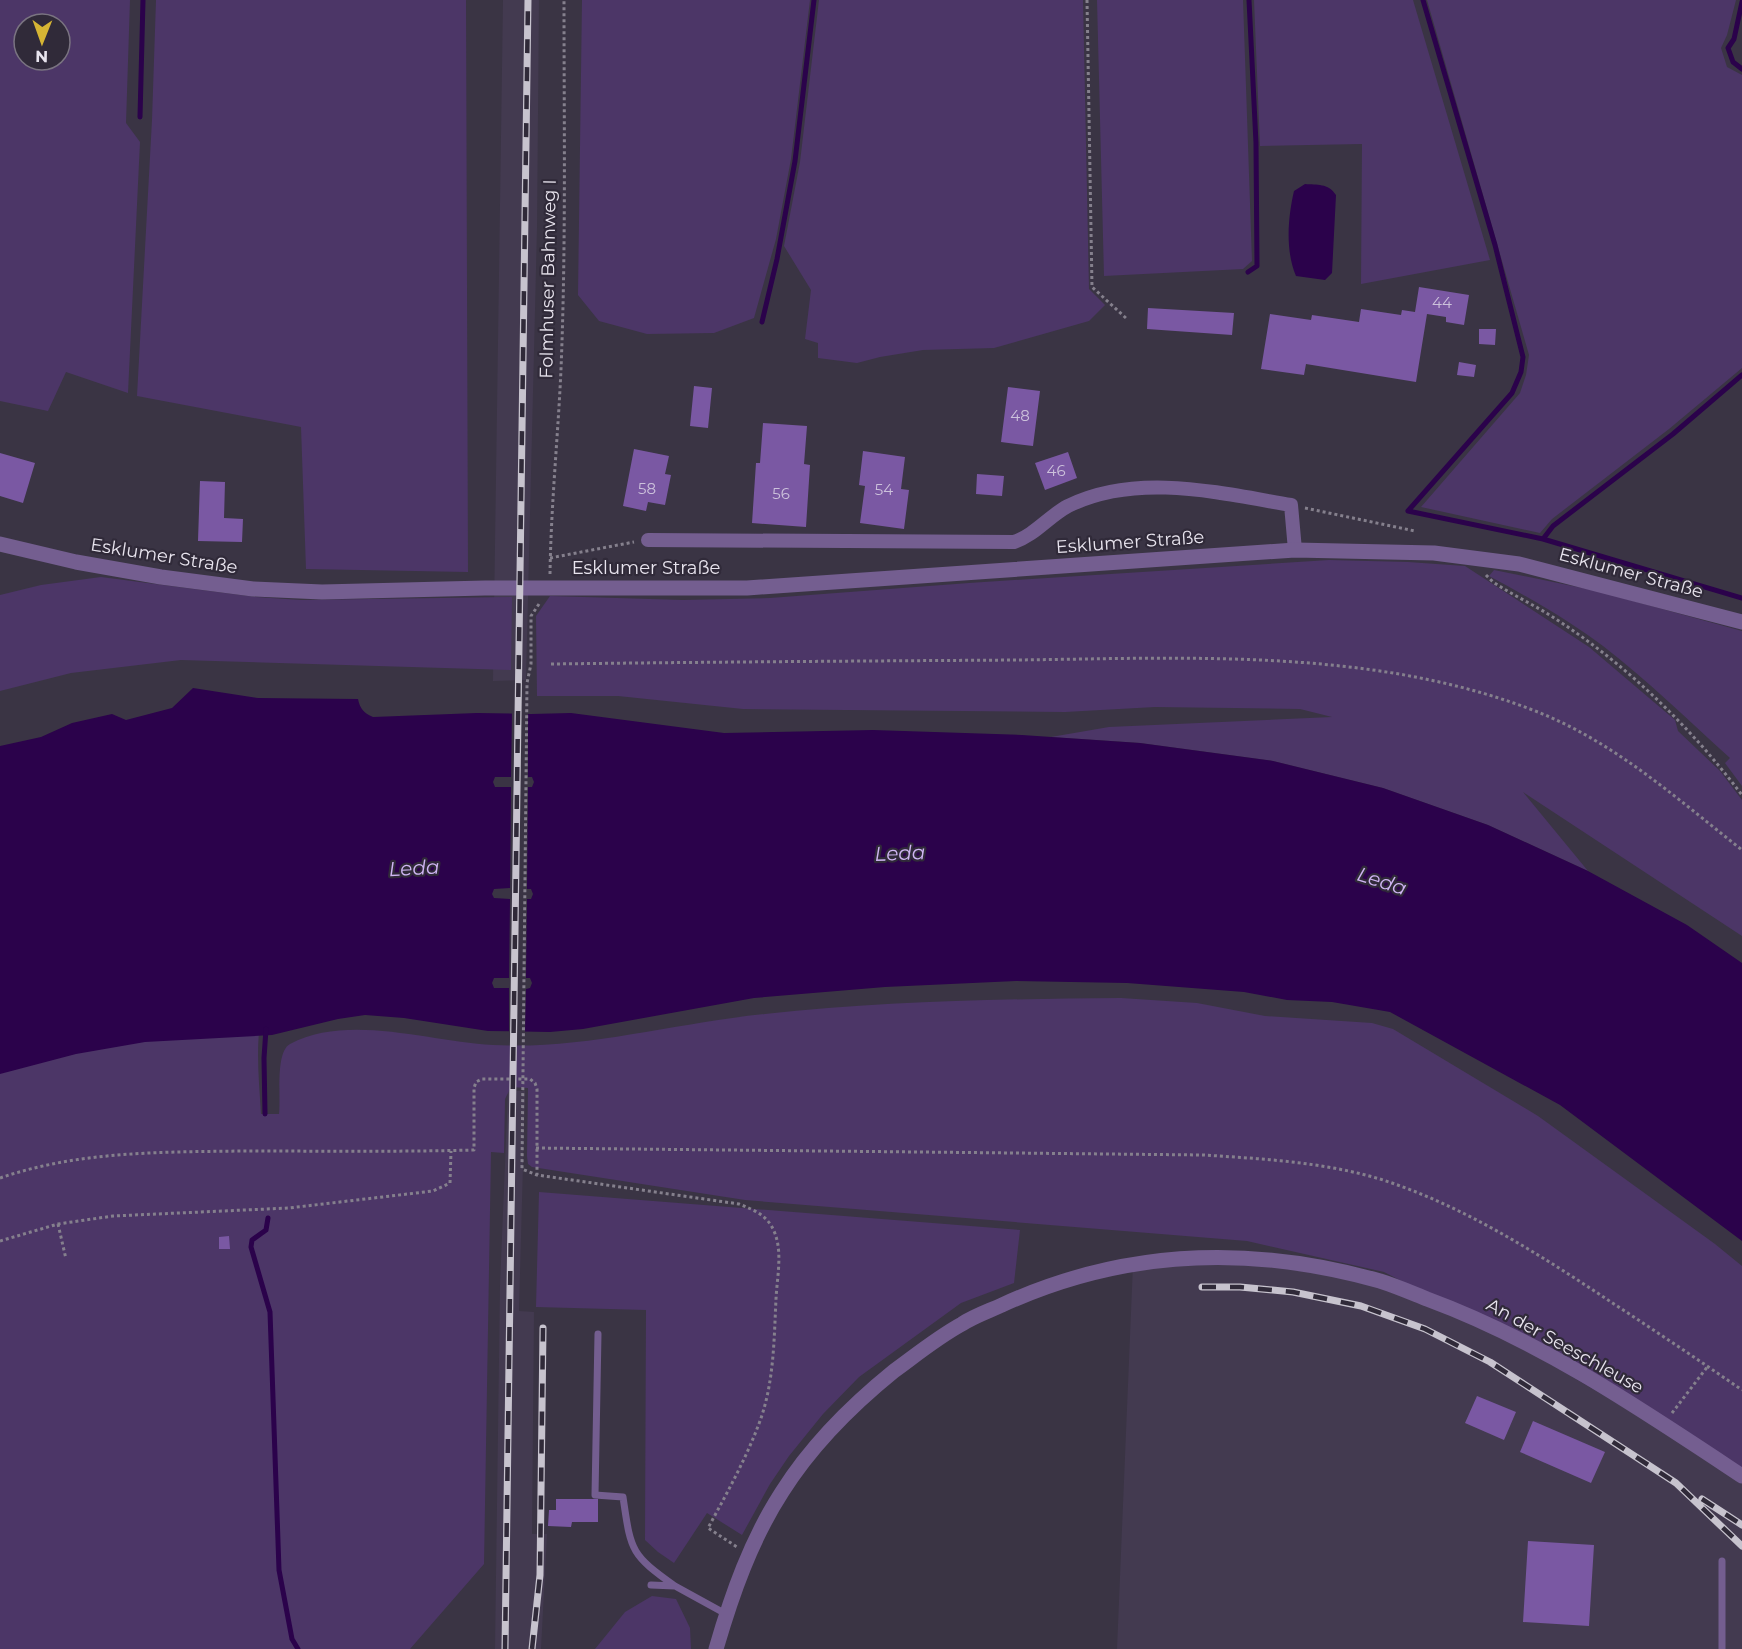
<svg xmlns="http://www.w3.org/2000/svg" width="1742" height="1649" viewBox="0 0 1742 1649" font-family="Montserrat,sans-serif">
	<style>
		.built { fill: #433a50 }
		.green { fill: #4c3667; fill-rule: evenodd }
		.water { fill: #2b024b }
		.pier { fill: #3a3444 }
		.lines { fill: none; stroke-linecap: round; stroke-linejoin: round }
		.stream { stroke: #2b024b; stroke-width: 5 }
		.building { fill: #7a58a3 }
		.path { stroke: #85808d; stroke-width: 3; stroke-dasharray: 3 3; stroke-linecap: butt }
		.service { stroke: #745e90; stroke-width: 7 }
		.minor { stroke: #745e90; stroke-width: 14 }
		.tertiary { stroke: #745e90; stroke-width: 15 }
		.rail-casing { stroke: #c7c3ce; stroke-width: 7 }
		.rail { stroke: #302a39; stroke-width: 4.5; stroke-dasharray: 14; stroke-linecap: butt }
		.labels { text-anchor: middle; stroke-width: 4.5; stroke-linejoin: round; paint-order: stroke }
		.number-label { font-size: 15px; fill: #ccc1db }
		.street-label { font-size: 18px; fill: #e8e4ee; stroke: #302a39 }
		.water-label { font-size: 20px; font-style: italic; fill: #cfb5f3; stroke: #302a39 }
	</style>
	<rect width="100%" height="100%" fill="#3a3444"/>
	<path class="built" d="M 503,0 L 539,0 L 537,228 L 526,680 L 493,681 Z
		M 508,1091 L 525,1091 L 519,1311 L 534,1312 L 532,1534 L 547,1534 L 541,1649 L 495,1649 L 500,1285 Z
		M 1182,1258 L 1331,1269 L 1460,1311 L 1742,1476 L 1742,1649 L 1117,1649 L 1133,1264 Z"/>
	<path class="green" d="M 0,0 L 130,0 L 126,123 L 140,142 L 128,393 L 66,372 L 48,411 L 0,401 ZM 24,24 L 60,24 L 60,60 L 24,60 Z
		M 156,0 L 466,0 L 468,572 L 306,569 L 301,427 L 137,396 L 152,120 Z
		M 582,0 L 810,0 L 791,159 L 776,239 L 754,318 L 714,333 L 647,334 L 599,321 L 578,295 Z
		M 819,0 L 1083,0 L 1089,289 L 1105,305 L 1089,321 L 994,348 L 923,350 L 880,357 L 857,363 L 818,358 L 818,343 L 805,339 L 811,290 L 784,246 L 800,162 Z
		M 1097,0 L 1243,0 L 1252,261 L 1243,269 L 1104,276 Z
		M 1254,0 L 1413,0 L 1490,260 L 1361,284 L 1362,144 L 1260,146 Z
		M 1427,0 L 1736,0 L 1727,35 L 1721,48 L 1727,67 L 1742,75 L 1742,368 L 1669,429 L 1552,519 L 1540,533 L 1421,507 L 1520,393 L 1526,375 L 1529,355 Z
		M 1329,560 L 1408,562 L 1465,566 L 1589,647 L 1675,720 L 1678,731 L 1720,771 L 1742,800 L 1742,936 L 1523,792 L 1588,871 L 1488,825 L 1383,788 L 1273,761 L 1140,743 L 1051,737 L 1109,727 L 1332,717 L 1300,709 L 1155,707 L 1065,712 L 743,709 L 618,696 L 537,696 L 536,616 L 550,596 L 683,600 L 770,598 L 969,583 Z
		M 1494,570 L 1597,591 L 1742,631 L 1742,786 L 1725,763 L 1730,758 C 1688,720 1647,680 1603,646 C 1567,619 1528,597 1489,576 Z
		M 101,577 L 256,597 L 301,600 L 512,597 L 511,670 L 181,660 L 71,673 L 0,691 L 0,595 L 41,585 Z
		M 1121,998 L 1197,1003 L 1265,1016 L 1372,1023 L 1393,1029 L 1538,1116 L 1715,1244 L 1742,1266 L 1742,1476 L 1460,1311 L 1384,1272 L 1247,1241 L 745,1200 L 532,1167 L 528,1164 L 527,1156 L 528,1088 L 511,1087 L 505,1099 L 504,1153 L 491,1152 L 484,1564 L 410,1649 L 0,1649 L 0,1049 L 262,1012 C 255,1046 259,1079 261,1114 L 279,1114 C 281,1098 275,1052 290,1044 C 349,1013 430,1042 493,1045 C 584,1050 674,1023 765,1014 C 883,1001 1002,999 1121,998 Z
		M 539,1192 L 1020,1230 L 1014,1283 L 961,1303 L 859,1377 L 823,1414 L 789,1456 L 770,1484 L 742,1535 L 707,1513 L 674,1563 L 658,1552 L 645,1540 L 646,1310 L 536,1307 Z
		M 652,1596 L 676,1599 L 690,1628 L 691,1649 L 595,1649 L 625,1612 Z"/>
	<path class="water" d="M 1305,184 C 1317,185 1328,183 1336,195 L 1332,273 L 1325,280 L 1296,276 C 1285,250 1288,217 1294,191 Z
		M 193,688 L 258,698 L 358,699 C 360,709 364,713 373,717 L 477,713 L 531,714 L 571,713 L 724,733 L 873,730 L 1022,735 L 1140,743 L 1273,761 L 1383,788 L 1488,825 L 1588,871 L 1687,925 L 1742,963 L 1742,1241 L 1560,1105 L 1390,1012 L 1332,1002 L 1287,1000 L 1244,992 L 1127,983 L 1016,981 L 885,987 L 754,998 L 583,1029 L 550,1032 L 488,1031 L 404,1018 L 365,1015 L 338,1019 L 272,1035 L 145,1042 L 76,1054 L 0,1074 L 0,746 L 41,737 L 72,723 L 112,714 L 126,720 L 172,708 Z"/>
	<path class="pier" d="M 512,710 L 528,711 L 528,777 L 532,777 L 534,782 L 532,787 L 528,787 L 527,889 L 531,889 L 533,894 L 531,899 L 527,899 L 526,978 L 530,978 L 532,983 L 530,988 L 526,989 L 525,1035 L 509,1034 L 509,988 L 494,988 L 492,983 L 494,978 L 509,978 L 510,899 L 494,898 L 492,894 L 494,889 L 510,888 L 511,787 L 495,787 L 493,782 L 495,777 L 511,777 Z"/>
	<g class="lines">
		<path class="stream" d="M 1423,0 L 1495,245 L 1523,357 L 1521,372 L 1512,393 L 1408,511 L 1543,539 L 1742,598
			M 1742,2 L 1734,39 L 1728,48 L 1733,62 L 1742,69
			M 140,117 L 143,0
			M 1248,272 L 1257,266 L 1256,143 L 1249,0
			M 762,322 L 777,259 L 795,161 L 814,0
			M 1543,539 L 1553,526 L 1673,434 L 1742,375
			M 265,1114 L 264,1058 L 266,1029
			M 268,1218 L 266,1230 L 252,1240 L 251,1247 L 270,1312 L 279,1570 L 292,1639 L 298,1649"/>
	</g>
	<path class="building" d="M 1419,287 L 1469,295 L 1464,325 L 1446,322 L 1446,317 L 1427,314 L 1416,382 L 1306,364 L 1304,375 L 1261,369 L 1270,314 L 1311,320 L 1312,315 L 1359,322 L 1361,309 L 1401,315 L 1402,310 L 1415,312 Z
		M 1148,308 L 1234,313 L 1232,335 L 1147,329 Z
		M 1479,329 L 1496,329 L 1495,345 L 1479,344 Z
		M 1459,362 L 1476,365 L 1474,377 L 1457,375 Z
		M 694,386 L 712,388 L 708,428 L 690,426 Z
		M 1008,387 L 1040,391 L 1033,446 L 1001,442 Z
		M 763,423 L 807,426 L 804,464 L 810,465 L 806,527 L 752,523 L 756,463 L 760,463 Z
		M 634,449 L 669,456 L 665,474 L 671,475 L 665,505 L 648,502 L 646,511 L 623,506 Z
		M 863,451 L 905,457 L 901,489 L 909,490 L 904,529 L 860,523 L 865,486 L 859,485 Z
		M 1068,452 L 1077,478 L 1045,490 L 1035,463 Z
		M 0,453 L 35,463 L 23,503 L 0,496 Z
		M 977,474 L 1004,476 L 1002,496 L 976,494 Z
		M 200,481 L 225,482 L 224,518 L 243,519 L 242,542 L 198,541 Z
		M 229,1236 L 230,1249 L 219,1249 L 219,1237 Z
		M 1477,1396 L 1516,1412 L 1504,1440 L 1465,1423 Z
		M 1533,1421 L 1605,1452 L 1591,1483 L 1520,1452 Z
		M 556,1499 L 598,1499 L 598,1522 L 572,1522 L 571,1527 L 548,1526 L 549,1510 L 556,1510 Z
		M 1528,1541 L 1594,1545 L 1589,1626 L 1523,1622 Z"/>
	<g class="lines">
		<path class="path" d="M 1087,0 L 1092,287 L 1127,319
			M 1305,508 L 1415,531
			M 550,558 L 634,542
			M 550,574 C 551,505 558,437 561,369 C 566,246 564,123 564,0
			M 1486,575 L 1493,582 C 1511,594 1530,603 1548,614 C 1624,662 1688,724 1742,795
			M 539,604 L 531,616 L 531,664 L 527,683 L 522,1169 L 537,1175 L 739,1204 C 754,1210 767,1215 774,1231 C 783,1252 777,1277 776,1299 C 774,1340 774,1382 760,1421 C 746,1459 727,1493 708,1528 L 737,1547
			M 551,664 C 707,662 863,661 1018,660 C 1187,658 1370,648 1530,709 C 1611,739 1675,797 1742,850
			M 536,1148 L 1204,1155 C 1264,1159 1325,1162 1383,1180 C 1466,1207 1542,1256 1614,1304 C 1657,1332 1700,1361 1742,1390
			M 0,1178 C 79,1151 162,1152 245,1151 C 321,1151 397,1152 474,1150 L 474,1088 L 476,1082 L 482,1079 L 530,1079 L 535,1083 L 537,1089 L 537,1175
			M 58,1224 L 66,1259
			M 0,1241 L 58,1224 L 113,1216 L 289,1208 L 433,1191 L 450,1183 L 451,1151
			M 1672,1413 L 1708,1366"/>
		<path class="service" d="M 598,1334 L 595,1495 L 623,1497 C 631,1551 630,1554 675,1586
			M 1722,1561 L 1722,1649
			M 651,1585 L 675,1586 L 726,1614"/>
		<path class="minor" d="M 648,540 L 1014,542 C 1035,535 1049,516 1068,506 C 1137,472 1220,493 1291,505 L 1295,550"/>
		<path class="tertiary" d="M 0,544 L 76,562 L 161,577 L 253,589 L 322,592 L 485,588 L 747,588 L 1295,550 L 1434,553 L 1519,564 L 1742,622
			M 716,1649 C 732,1594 751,1540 782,1492 C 811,1446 852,1405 894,1371 C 916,1355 938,1337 962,1324 C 974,1316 989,1311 1002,1305 C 1124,1249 1252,1245 1380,1281 C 1396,1286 1412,1293 1427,1299 C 1541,1341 1641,1409 1742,1476"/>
		<g class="rail-casing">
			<path id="rail" d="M 1202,1287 L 1240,1287 L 1293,1292 L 1361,1306 L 1425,1329 L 1490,1362 L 1676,1483 L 1742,1546
				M 1702,1499 L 1742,1525
				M 505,1649 L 528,0
				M 532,1649 L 540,1575 L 543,1328"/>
		</g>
		<use href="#rail" class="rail"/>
	</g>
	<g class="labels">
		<g class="number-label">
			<text x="1442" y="308">44</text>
			<text x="1020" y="421">48</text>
			<text x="1056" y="476">46</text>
			<text x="647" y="494">58</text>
			<text x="884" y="495">54</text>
			<text x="781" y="499">56</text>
		</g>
		<g class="street-label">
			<text transform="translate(548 279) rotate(-89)" y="6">Folmhuser Bahnweg I</text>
			<text transform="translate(1130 542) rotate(-4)" y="6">Esklumer Straße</text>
			<text transform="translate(164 556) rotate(9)" y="6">Esklumer Straße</text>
			<text x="646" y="574">Esklumer Straße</text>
			<text transform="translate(1631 573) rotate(15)" y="6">Esklumer Straße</text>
			<text transform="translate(1565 1346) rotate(29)" y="6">An der Seeschleuse</text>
		</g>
		<g class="water-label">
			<text transform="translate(900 853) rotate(-2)" y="7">Leda</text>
			<text transform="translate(414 868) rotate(-3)" y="7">Leda</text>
			<text transform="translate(1382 881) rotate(18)" y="7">Leda</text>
		</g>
	</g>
	<g transform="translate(42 42) rotate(181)"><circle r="28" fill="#302a39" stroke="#7a7481" stroke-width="1.5"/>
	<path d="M0-4.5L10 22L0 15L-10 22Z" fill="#d6b534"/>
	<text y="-9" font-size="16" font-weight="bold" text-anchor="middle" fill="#e8e4ee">N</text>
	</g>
</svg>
